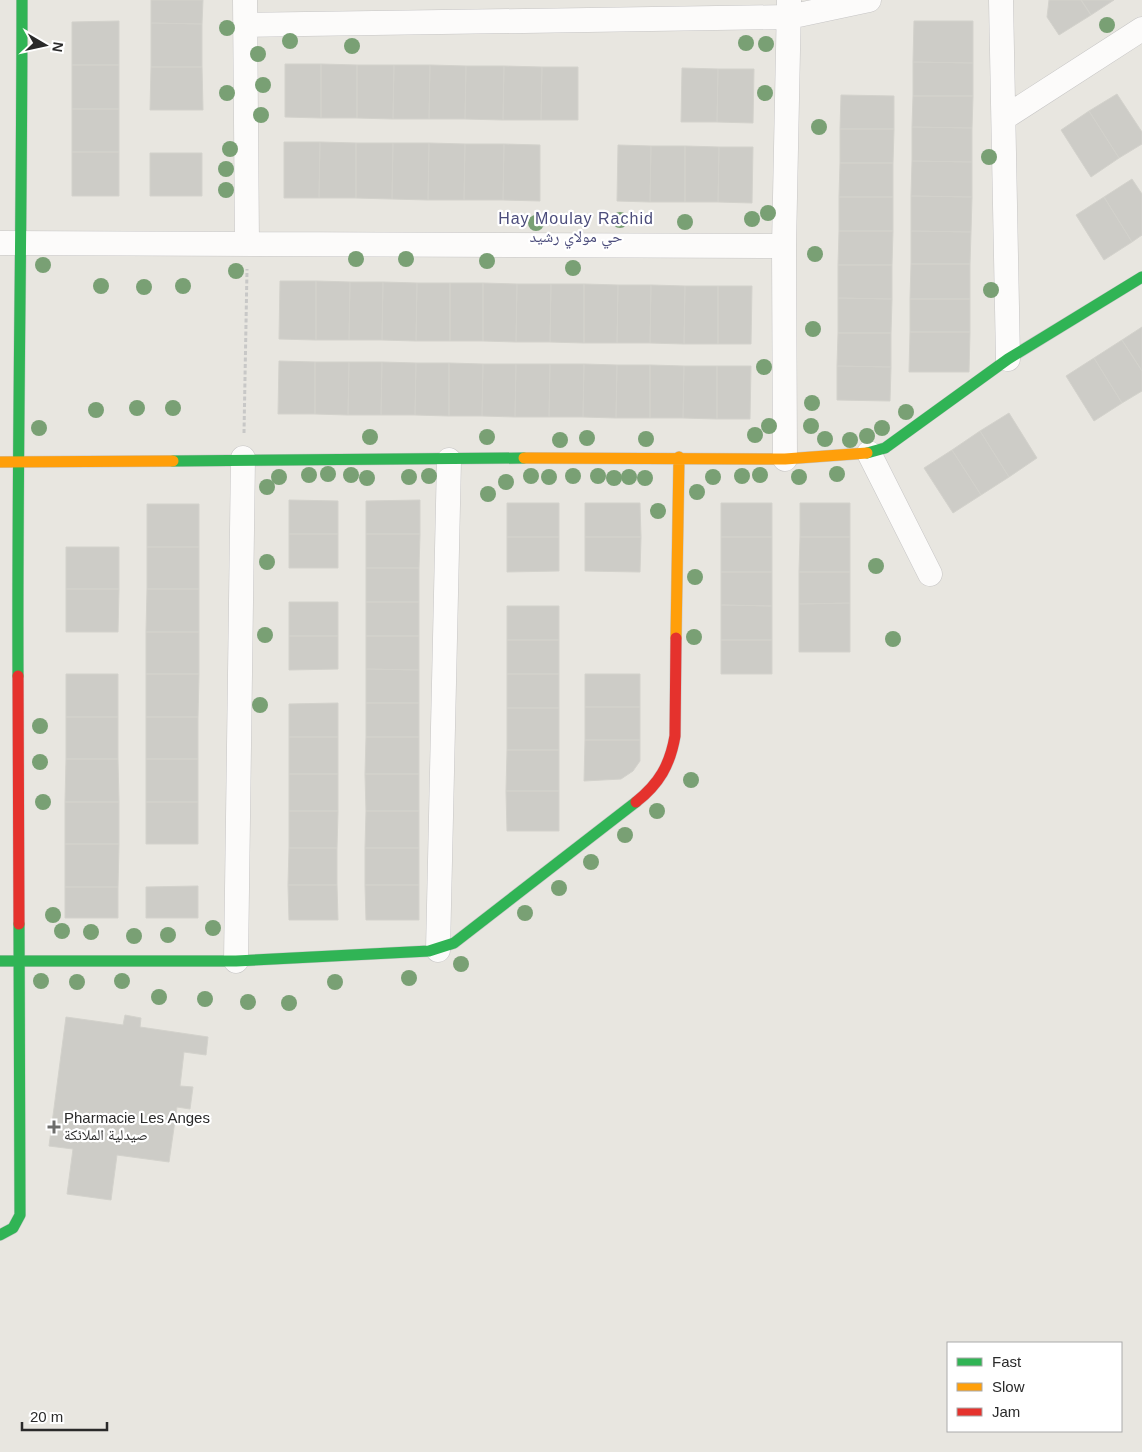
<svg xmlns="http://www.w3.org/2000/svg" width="1142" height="1452" viewBox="0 0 1142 1452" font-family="Helvetica,'Noto Naskh Arabic',sans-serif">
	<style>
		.building { fill: #cdccc7; stroke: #d3d2cc }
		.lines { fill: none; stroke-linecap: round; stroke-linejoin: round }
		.street-casing { stroke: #c6c5c5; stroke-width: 25 }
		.fast-casing { stroke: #c6c5c5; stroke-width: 12 }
		.slow-casing { stroke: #c6c5c5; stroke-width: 12 }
		.jam-casing { stroke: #c6c5c5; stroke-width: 12 }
		.path { stroke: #c8c8c7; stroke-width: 3; stroke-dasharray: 4 2.5; stroke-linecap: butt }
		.street { stroke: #fcfbfa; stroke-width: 24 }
		.fast { stroke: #30b455; stroke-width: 11 }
		.slow { stroke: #ff9f0a; stroke-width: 11 }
		.jam { stroke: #e5322d; stroke-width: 11 }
		.tree { fill: #79a074 }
		.poi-dot { fill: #6c6c6a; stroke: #fff; stroke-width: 2 }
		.labels { text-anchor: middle; stroke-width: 4.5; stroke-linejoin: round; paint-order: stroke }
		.poi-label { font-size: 15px; fill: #2a2a2a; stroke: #fff; text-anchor: start }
		.neighbourhood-label { font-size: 16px; letter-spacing: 1px; fill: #4b4c7b; stroke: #fff }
	</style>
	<rect width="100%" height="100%" fill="#e8e6e0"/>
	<path class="building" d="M 151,0 L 203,0 L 202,24 L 151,23 Z
		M 1049,0 L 1081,0 L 1091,15 L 1059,35 L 1047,17 Z
		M 1081,0 L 1114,0 L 1091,15 Z
		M 119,21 L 119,65 L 72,65 L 72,22 Z
		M 914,21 L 973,21 L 973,63 L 913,62 Z
		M 151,23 L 202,24 L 202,67 L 151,67 Z
		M 913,62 L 973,63 L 973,96 L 913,96 Z
		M 285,64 L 321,64 L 321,118 L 285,117 Z
		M 321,64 L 357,65 L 357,118 L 321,118 Z
		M 72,65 L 119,65 L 119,109 L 72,109 Z
		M 357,65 L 394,65 L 393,119 L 357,118 Z
		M 394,65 L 430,65 L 429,119 L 393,119 Z
		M 430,65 L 466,66 L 465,119 L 429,119 Z
		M 466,66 L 504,66 L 503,120 L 465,119 Z
		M 504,66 L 542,67 L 541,120 L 503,120 Z
		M 151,67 L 202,67 L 203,110 L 150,110 Z
		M 542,67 L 578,67 L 578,120 L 541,120 Z
		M 682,68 L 718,69 L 717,122 L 681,122 Z
		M 718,69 L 754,69 L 753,123 L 717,122 Z
		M 1117,94 L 1142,132 L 1142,144 L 1119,158 L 1089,111 Z
		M 841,95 L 894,96 L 894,129 L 840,129 Z
		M 913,96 L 973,96 L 972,128 L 912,127 Z
		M 72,109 L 119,109 L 119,152 L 72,152 Z
		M 1089,111 L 1119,158 L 1091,177 L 1061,130 Z
		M 912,127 L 972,128 L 972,162 L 912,161 Z
		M 840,129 L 894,129 L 893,163 L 840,163 Z
		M 284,142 L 320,142 L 319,198 L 284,198 Z
		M 320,142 L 356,143 L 356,198 L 319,198 Z
		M 356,143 L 393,143 L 392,199 L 356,198 Z
		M 393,143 L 429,143 L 428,200 L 392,199 Z
		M 429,143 L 465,144 L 464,200 L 428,200 Z
		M 465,144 L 504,144 L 503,200 L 464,200 Z
		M 504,144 L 540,145 L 540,201 L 503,200 Z
		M 618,145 L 651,146 L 650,202 L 617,201 Z
		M 651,146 L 685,146 L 685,202 L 650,202 Z
		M 685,146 L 719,147 L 718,202 L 685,202 Z
		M 719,147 L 753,147 L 752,203 L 718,202 Z
		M 72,152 L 119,152 L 119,196 L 72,196 Z
		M 150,153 L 202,153 L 202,196 L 150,196 Z
		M 912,161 L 972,162 L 972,197 L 911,196 Z
		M 840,163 L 893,163 L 893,197 L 839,197 Z
		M 1132,179 L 1142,194 L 1142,235 L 1132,242 L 1104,197 Z
		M 911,196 L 972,197 L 971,232 L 911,231 Z
		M 839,197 L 893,197 L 893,231 L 839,231 Z
		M 1104,197 L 1132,242 L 1104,260 L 1076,215 Z
		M 839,231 L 893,231 L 892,265 L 838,265 Z
		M 911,231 L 971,232 L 970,264 L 911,264 Z
		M 911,264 L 970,264 L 970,299 L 910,299 Z
		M 838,265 L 892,265 L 892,299 L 838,298 Z
		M 280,281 L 316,281 L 316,340 L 279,339 Z
		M 316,281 L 350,282 L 349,340 L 316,340 Z
		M 350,282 L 383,282 L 382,340 L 349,340 Z
		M 383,282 L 417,283 L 416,341 L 382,340 Z
		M 417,283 L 450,283 L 450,341 L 416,341 Z
		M 450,283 L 483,283 L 483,341 L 450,341 Z
		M 483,283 L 517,284 L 516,342 L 483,341 Z
		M 517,284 L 551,284 L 550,342 L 516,342 Z
		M 551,284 L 584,284 L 584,343 L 550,342 Z
		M 584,284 L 618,285 L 617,343 L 584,343 Z
		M 618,285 L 651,285 L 650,343 L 617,343 Z
		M 651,285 L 685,286 L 684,344 L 650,343 Z
		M 685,286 L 718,286 L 718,344 L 684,344 Z
		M 718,286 L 752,286 L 751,344 L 718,344 Z
		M 838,298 L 892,299 L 891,333 L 838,333 Z
		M 910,299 L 970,299 L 970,332 L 910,332 Z
		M 1142,327 L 1142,371 L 1122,340 Z
		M 910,332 L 970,332 L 969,372 L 909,372 Z
		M 838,333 L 891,333 L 891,367 L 837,366 Z
		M 1122,340 L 1142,371 L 1142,391 L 1122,403 L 1094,358 Z
		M 1094,358 L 1122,403 L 1094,421 L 1066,376 Z
		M 279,361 L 315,362 L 315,414 L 278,414 Z
		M 315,362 L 349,362 L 348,415 L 315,414 Z
		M 349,362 L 382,362 L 381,415 L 348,415 Z
		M 382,362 L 416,363 L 415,415 L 381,415 Z
		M 416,363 L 449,363 L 449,416 L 415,415 Z
		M 449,363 L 483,364 L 482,416 L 449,416 Z
		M 483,364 L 516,364 L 515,417 L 482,416 Z
		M 516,364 L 550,364 L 549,417 L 515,417 Z
		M 550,364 L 584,364 L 583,417 L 549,417 Z
		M 584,364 L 617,365 L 616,418 L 583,417 Z
		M 617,365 L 650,365 L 650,418 L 616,418 Z
		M 650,365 L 684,366 L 683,418 L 650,418 Z
		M 684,366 L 717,366 L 717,419 L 683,418 Z
		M 717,366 L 751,366 L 750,419 L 717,419 Z
		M 837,366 L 891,367 L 890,401 L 837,400 Z
		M 1009,413 L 1037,458 L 1009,477 L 980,431 Z
		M 980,431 L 1009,477 L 981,495 L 952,450 Z
		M 952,450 L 981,495 L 953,513 L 924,468 Z
		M 289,500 L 338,501 L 338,534 L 289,534 Z
		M 420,500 L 420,534 L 366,534 L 366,501 Z
		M 507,503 L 559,503 L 559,537 L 507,537 Z
		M 585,503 L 640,503 L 641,537 L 585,537 Z
		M 721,503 L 772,503 L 772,537 L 721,537 Z
		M 800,503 L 850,503 L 850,537 L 800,537 Z
		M 147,504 L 199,504 L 199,547 L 147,547 Z
		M 289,534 L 338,534 L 338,568 L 289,568 Z
		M 366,534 L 420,534 L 419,568 L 366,568 Z
		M 507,537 L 559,537 L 559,571 L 507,572 Z
		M 585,537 L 641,537 L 640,572 L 585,571 Z
		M 721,537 L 772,537 L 772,572 L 721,572 Z
		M 800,537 L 850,537 L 850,572 L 799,572 Z
		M 66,547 L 119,547 L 119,589 L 66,589 Z
		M 147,547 L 199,547 L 199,589 L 147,589 Z
		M 366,568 L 419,568 L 419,602 L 366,602 Z
		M 721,572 L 772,572 L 772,606 L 721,605 Z
		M 799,572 L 850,572 L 850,603 L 799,604 Z
		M 66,589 L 119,589 L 118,632 L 66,632 Z
		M 147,589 L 199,589 L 199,632 L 146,632 Z
		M 289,602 L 338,602 L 338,636 L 289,636 Z
		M 366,602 L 419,602 L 419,636 L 366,636 Z
		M 850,603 L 850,652 L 799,652 L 799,604 Z
		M 721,605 L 772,606 L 772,640 L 721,640 Z
		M 507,606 L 559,606 L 559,640 L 507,640 Z
		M 146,632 L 199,632 L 199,674 L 146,674 Z
		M 289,636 L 338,636 L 338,669 L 289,670 Z
		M 366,636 L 419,636 L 419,670 L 366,669 Z
		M 507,640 L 559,640 L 559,674 L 507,674 Z
		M 721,640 L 772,640 L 772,674 L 721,674 Z
		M 366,669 L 419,670 L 419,703 L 366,703 Z
		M 66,674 L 118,674 L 118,717 L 66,717 Z
		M 146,674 L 199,674 L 198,717 L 146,717 Z
		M 507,674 L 559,674 L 559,708 L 507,708 Z
		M 585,674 L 640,674 L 640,707 L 585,707 Z
		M 338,703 L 338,737 L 289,737 L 289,704 Z
		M 366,703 L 419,703 L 419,737 L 366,737 Z
		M 585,707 L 640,707 L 640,740 L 585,740 Z
		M 507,708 L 559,708 L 559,750 L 507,750 Z
		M 66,717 L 118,717 L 118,759 L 66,759 Z
		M 146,717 L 198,717 L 198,759 L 146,759 Z
		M 289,737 L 338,737 L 338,774 L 289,774 Z
		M 366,737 L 419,737 L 419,774 L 365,774 Z
		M 585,740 L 640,740 L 640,761 L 633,771 L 621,779 L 584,781 Z
		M 507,750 L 559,750 L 559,791 L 506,791 Z
		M 66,759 L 118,759 L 119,802 L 65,802 Z
		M 146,759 L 198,759 L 198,802 L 146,802 Z
		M 289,774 L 338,774 L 338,811 L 289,811 Z
		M 365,774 L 419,774 L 419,811 L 366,811 Z
		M 506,791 L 559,791 L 559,831 L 507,831 Z
		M 65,802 L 119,802 L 119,844 L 65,844 Z
		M 146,802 L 198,802 L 198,844 L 146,844 Z
		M 289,811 L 338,811 L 337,848 L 289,848 Z
		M 366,811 L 419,811 L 419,848 L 365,848 Z
		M 65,844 L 119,844 L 118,887 L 65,887 Z
		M 289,848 L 337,848 L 337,885 L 288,885 Z
		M 365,848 L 419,848 L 419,885 L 365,885 Z
		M 288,885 L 337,885 L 338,920 L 289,920 Z
		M 365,885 L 419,885 L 419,920 L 366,920 Z
		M 198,886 L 198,918 L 146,918 L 146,887 Z
		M 65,887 L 118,887 L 118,918 L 65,918 Z
		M 125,1015 L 141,1018 L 140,1027 L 208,1037 L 206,1055 L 184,1052 L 180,1086 L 193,1087 L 190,1109 L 177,1107 L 169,1162 L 117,1155 L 111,1200 L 67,1194 L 73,1149 L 49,1146 L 66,1017 L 123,1025 Z"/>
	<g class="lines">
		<g class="street-casing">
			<path id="street" d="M 245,0 L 247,243
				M 1001,0 L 1008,359
				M 245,25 L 789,17 L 869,0
				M 1004,118 L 1142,29
				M 0,243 L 784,246
				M 869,453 L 930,574
				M 785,459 L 784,246 L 789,1
				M 438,950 L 449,460
				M 236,961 L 243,458"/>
		</g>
		<g class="fast-casing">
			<path id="fast" d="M 867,453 L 885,448 L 1008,359 L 1142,277
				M 173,461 L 524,458
				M 18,676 C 17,450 22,225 22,0
				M 1,961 L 236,961 L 429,951 L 454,943 L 636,802
				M 0,1235 L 13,1228 L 20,1215 L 19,924"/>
		</g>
		<g class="slow-casing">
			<path id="slow" d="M 524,458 L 785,459 L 867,453
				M 0,462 L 173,461
				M 676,638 L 679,457"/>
		</g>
		<g class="jam-casing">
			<path id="jam" d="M 18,676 L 19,924
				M 636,802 C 659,784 670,765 675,736 L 676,638"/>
		</g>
		<path class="path" d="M 244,433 L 247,269"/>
		<use href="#street" class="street"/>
		<use href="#fast" class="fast"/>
		<use href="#slow" class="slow"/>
		<use href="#jam" class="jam"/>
	</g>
	<g class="tree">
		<circle cx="1107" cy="25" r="8"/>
		<circle cx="227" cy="28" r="8"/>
		<circle cx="290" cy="41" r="8"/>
		<circle cx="746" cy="43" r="8"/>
		<circle cx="766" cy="44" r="8"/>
		<circle cx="352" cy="46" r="8"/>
		<circle cx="258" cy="54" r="8"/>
		<circle cx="263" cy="85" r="8"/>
		<circle cx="227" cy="93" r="8"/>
		<circle cx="765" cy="93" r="8"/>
		<circle cx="261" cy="115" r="8"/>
		<circle cx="819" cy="127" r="8"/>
		<circle cx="230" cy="149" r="8"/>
		<circle cx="989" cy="157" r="8"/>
		<circle cx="226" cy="169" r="8"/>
		<circle cx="226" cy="190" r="8"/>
		<circle cx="768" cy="213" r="8"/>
		<circle cx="752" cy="219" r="8"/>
		<circle cx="620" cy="220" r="8"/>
		<circle cx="685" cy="222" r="8"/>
		<circle cx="536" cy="223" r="8"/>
		<circle cx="815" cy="254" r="8"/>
		<circle cx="356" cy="259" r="8"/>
		<circle cx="406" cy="259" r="8"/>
		<circle cx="487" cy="261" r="8"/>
		<circle cx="43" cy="265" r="8"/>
		<circle cx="573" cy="268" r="8"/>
		<circle cx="236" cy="271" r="8"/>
		<circle cx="101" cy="286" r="8"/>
		<circle cx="183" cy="286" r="8"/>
		<circle cx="144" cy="287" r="8"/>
		<circle cx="991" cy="290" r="8"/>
		<circle cx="813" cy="329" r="8"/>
		<circle cx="764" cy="367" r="8"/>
		<circle cx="812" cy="403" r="8"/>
		<circle cx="137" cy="408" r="8"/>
		<circle cx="173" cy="408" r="8"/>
		<circle cx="96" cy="410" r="8"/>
		<circle cx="906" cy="412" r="8"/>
		<circle cx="769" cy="426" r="8"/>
		<circle cx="811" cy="426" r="8"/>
		<circle cx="39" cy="428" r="8"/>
		<circle cx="882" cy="428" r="8"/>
		<circle cx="755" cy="435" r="8"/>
		<circle cx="867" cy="436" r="8"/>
		<circle cx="370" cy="437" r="8"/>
		<circle cx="487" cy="437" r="8"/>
		<circle cx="587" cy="438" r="8"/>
		<circle cx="646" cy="439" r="8"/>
		<circle cx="825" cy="439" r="8"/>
		<circle cx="560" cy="440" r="8"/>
		<circle cx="850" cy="440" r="8"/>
		<circle cx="328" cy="474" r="8"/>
		<circle cx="837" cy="474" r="8"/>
		<circle cx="309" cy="475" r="8"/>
		<circle cx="351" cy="475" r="8"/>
		<circle cx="760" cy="475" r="8"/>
		<circle cx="429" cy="476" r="8"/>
		<circle cx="531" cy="476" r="8"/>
		<circle cx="573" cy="476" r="8"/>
		<circle cx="598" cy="476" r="8"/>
		<circle cx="742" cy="476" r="8"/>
		<circle cx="279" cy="477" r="8"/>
		<circle cx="409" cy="477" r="8"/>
		<circle cx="549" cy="477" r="8"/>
		<circle cx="629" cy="477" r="8"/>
		<circle cx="713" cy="477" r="8"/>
		<circle cx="799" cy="477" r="8"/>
		<circle cx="367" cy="478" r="8"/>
		<circle cx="614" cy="478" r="8"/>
		<circle cx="645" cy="478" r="8"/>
		<circle cx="506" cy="482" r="8"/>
		<circle cx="267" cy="487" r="8"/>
		<circle cx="697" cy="492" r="8"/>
		<circle cx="488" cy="494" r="8"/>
		<circle cx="658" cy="511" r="8"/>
		<circle cx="267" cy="562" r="8"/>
		<circle cx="876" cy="566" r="8"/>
		<circle cx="695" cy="577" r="8"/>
		<circle cx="265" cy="635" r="8"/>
		<circle cx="694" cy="637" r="8"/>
		<circle cx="893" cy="639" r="8"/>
		<circle cx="260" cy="705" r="8"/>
		<circle cx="40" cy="726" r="8"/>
		<circle cx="40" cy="762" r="8"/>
		<circle cx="691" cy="780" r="8"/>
		<circle cx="43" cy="802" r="8"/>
		<circle cx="657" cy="811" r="8"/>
		<circle cx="625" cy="835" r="8"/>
		<circle cx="591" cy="862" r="8"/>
		<circle cx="559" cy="888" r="8"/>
		<circle cx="525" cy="913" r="8"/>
		<circle cx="53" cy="915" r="8"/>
		<circle cx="213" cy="928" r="8"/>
		<circle cx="62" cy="931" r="8"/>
		<circle cx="91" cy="932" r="8"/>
		<circle cx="168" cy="935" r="8"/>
		<circle cx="134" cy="936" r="8"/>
		<circle cx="461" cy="964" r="8"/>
		<circle cx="409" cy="978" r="8"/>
		<circle cx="41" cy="981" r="8"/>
		<circle cx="122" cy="981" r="8"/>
		<circle cx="77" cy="982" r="8"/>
		<circle cx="335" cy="982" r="8"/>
		<circle cx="159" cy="997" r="8"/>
		<circle cx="205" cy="999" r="8"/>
		<circle cx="248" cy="1002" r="8"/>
		<circle cx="289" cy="1003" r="8"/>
	</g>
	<path class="poi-dot" d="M51.5 1119.5h5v5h5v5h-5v5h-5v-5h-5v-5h5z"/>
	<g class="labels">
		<g class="poi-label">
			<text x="64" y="1123">Pharmacie Les Anges<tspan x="64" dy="17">صيدلية الملائكة</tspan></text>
		</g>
		<g class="neighbourhood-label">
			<text x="576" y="224">Hay Moulay Rachid<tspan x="576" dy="18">حي مولاي رشيد</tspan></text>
		</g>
	</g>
	<rect x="947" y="1342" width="175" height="90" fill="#ffffff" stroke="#aaaaaa"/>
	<rect x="957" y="1358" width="25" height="8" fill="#30b455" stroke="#aaaaaa"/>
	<text x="992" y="1367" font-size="15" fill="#2a2a2a">Fast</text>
	<rect x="957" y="1383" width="25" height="8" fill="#ff9f0a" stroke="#aaaaaa"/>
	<text x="992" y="1392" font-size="15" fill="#2a2a2a">Slow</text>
	<rect x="957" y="1408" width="25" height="8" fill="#e5322d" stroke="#aaaaaa"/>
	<text x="992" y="1417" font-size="15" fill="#2a2a2a">Jam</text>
	<g transform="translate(45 45) rotate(99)" stroke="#ffffff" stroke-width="4" paint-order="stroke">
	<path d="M0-4L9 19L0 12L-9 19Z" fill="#2a2a2a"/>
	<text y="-8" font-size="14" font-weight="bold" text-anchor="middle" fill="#2a2a2a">N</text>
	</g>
	<path d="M22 1422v8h85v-8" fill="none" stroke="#2a2a2a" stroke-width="2.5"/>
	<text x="30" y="1422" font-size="15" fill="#2a2a2a" stroke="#ffffff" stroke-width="4" paint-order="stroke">20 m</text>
</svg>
